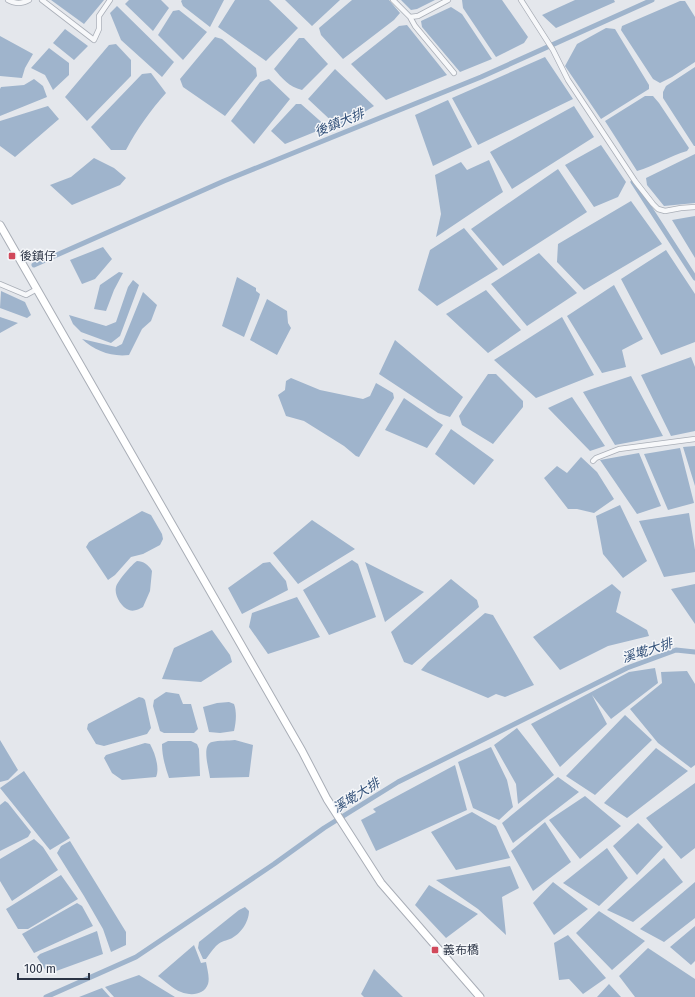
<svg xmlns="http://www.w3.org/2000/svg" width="695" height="997" viewBox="0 0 695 997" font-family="'Fira Sans','Noto Sans TC',sans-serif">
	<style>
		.water { fill: #9fb4cc }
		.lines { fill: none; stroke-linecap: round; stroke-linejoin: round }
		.canal { stroke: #9fb4cc; stroke-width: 5 }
		.minor-casing { stroke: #a9aeb7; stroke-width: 6 }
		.secondary-casing { stroke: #a9aeb7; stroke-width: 9 }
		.minor { stroke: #f7f8fa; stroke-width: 4.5 }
		.secondary { stroke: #fff; stroke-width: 7 }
		.poi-dot { fill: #d1495b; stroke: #f4f6f9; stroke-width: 1.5 }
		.labels { text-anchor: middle; stroke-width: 3; stroke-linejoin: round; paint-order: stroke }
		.poi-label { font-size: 12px; fill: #2b3445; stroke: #f4f6f9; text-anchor: start }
		.water-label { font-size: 13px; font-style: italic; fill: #34527a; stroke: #f4f6f9 }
	</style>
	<rect width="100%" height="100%" fill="#e4e7ec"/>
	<path class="water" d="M 51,0 L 104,0 L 84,24 Z
		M 129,0 L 161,0 L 169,8 L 153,31 L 125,4 Z
		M 182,0 L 224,0 L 210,27 L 183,6 L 181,1 Z
		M 235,0 L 269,0 L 298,28 L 266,61 L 218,27 Z
		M 285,0 L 340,0 L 312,26 Z
		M 352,0 L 389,0 L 400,13 L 394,20 L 343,59 L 321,35 L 319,28 Z
		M 401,0 L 435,0 L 417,9 L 411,10 Z
		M 462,0 L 502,0 L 528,37 L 524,43 L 496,57 L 463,8 Z
		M 575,0 L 614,0 L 615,2 L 556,28 L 542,15 Z
		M 680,1 L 685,1 L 695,17 L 695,62 L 672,77 L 660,83 L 653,79 L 621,30 L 622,26 Z
		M 117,6 L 174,62 L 162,77 L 121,40 L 110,13 Z
		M 451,7 L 462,14 L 492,59 L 460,72 L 422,27 L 421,21 Z
		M 179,10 L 207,32 L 183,60 L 158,35 L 173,11 Z
		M 407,25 L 447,75 L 386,100 L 351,64 L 399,26 Z
		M 606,28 L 615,29 L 649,85 L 649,89 L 601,119 L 565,66 L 577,44 Z
		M 65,29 L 88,46 L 74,60 L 53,43 Z
		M 0,36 L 33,54 L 25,68 L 22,78 L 0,76 Z
		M 215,37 L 222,39 L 256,68 L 257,76 L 225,116 L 183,87 L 180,79 Z
		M 299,38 L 304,38 L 328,64 L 302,90 C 289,87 282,78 274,69 Z
		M 116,44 L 131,60 L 131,76 L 87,121 L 65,97 L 109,45 Z
		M 49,48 L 69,63 L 69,75 L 53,90 L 45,75 L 31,68 Z
		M 545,57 L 573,99 L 478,145 L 452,98 Z
		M 695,67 L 695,146 L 694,146 L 663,98 L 663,92 L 666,86 Z
		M 335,69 L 374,106 L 339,128 L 308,99 Z
		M 151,73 L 166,93 C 150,111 137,129 126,150 L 111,150 L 91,127 L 142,74 Z
		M 34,79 L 43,86 L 47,97 L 0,116 L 0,89 L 1,87 L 24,85 Z
		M 269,79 L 290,99 L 254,144 L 231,121 L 260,82 Z
		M 645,96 L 653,96 L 659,103 L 689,148 L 687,151 C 670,156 654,166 637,171 L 605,121 Z
		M 448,100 L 472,147 L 433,166 L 415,115 Z
		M 296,104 L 301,104 L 327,127 L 285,144 L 271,131 Z
		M 48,106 L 59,119 L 15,157 L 0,146 L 0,121 Z
		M 574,106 L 594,137 L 512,189 L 490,152 Z
		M 601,145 L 626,182 L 618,197 L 594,207 L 565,165 Z
		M 695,154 L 695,203 L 664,206 L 647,185 L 646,178 Z
		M 94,158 L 114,168 L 126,178 L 120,185 L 72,205 L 50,185 L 71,177 Z
		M 489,160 L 503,192 L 436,237 L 441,214 L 435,175 L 461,162 L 467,170 Z
		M 558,169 L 587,212 L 503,266 L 471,229 Z
		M 631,201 L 662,244 L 584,290 L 557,262 L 558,244 Z
		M 695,216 L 695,258 L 672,220 Z
		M 464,228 L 498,269 L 437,306 L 418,290 L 430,250 Z
		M 103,247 L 112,259 L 95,279 L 82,284 L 70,260 Z
		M 666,250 L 695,294 L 695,342 L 661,355 L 621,279 Z
		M 539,253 L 577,293 L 527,326 L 491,284 Z
		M 119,272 L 123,273 L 114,290 L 106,311 L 94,309 L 100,285 Z
		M 237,277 L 256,288 L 256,291 L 260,294 L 259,298 L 244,337 L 222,326 Z
		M 133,280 L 139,285 L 120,336 L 111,343 L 81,332 L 73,324 L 69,315 L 106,326 L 116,322 L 128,287 Z
		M 614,285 L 643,339 L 622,350 L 626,367 L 602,373 L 567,316 Z
		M 486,290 L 521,330 L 488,353 L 446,314 Z
		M 1,291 L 25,302 L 31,315 L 27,318 L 0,308 Z
		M 143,292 L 157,305 L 151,321 L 142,329 L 129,355 C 111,357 95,351 82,339 L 116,347 L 122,344 Z
		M 267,299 L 287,311 L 288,323 L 291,328 L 277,355 L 250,340 Z
		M 0,317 L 18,323 L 0,333 Z
		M 562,317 L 594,375 L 536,398 L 494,360 Z
		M 395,340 L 463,397 L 450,417 L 438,413 L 379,374 Z
		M 691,357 L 695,367 L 695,431 L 671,436 L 641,375 Z
		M 488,374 L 496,374 L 523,401 L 523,407 L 493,444 L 462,425 L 459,416 Z
		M 631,376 L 663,436 L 615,445 L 583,392 Z
		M 291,378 L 320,390 L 363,399 L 370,396 L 376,383 L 393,393 L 394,398 L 359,457 L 356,456 L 344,446 L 304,421 L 286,416 L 278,395 L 285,390 L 286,381 Z
		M 572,397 L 605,446 L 590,451 L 548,408 Z
		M 404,398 L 443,425 L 427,448 L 385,430 Z
		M 451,429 L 494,460 L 474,485 L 435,454 Z
		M 695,446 L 695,486 L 683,447 Z
		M 680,448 L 694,503 L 668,510 L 644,454 Z
		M 639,453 L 661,506 L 637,514 L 600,460 Z
		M 581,457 L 597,472 L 614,499 L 594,513 L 577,509 L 568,509 L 544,478 L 557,466 L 567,473 Z
		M 620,505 L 647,561 L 623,578 L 603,554 L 596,516 Z
		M 142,511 L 151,515 L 162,534 L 163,539 L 160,545 L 143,554 L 131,557 L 115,575 L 108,580 L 86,547 L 89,542 Z
		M 689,513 L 695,550 L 695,572 L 664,577 L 639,521 Z
		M 312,520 L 355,549 L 298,584 L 273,553 Z
		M 352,560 L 358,564 L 376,617 L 329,635 L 303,590 Z
		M 137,561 C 143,561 149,565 152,571 L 150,591 L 143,607 C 139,609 134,612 129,610 C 121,607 114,595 116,587 C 117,582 132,564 137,561 Z
		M 270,562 L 286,581 L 288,590 L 242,614 L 228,588 L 263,563 Z
		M 365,562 L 424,592 L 385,622 Z
		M 451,579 L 477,600 L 479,607 L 412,665 L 404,662 L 391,632 Z
		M 612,584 L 621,592 L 616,612 L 647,630 L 649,636 L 608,646 L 560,670 L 533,637 Z
		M 695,584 L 695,624 L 671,589 Z
		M 297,597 L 320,637 L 268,654 L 249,627 L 252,613 Z
		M 485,613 L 493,615 L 534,685 L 505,697 L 496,694 L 488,698 L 421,670 L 428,662 Z
		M 212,630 L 230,655 L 232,662 L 201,682 L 162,679 L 174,648 Z
		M 655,668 L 658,683 L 611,719 L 592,695 L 607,724 L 560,767 L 531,724 L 629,672 Z
		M 687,671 L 695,684 L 695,765 L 691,768 L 658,743 L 630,709 L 662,683 L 661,672 Z
		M 166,692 L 179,694 L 183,704 L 191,704 L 198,729 L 194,733 L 164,733 L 160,731 L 153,706 L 154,700 Z
		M 139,697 L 143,698 L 145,700 L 151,728 L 147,734 L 104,746 L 96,744 L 87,729 L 88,724 Z
		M 229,702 L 234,704 C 237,712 236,723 234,731 L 220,733 L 209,732 L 203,707 L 217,703 Z
		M 625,715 L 652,740 L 595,795 L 566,776 Z
		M 517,728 L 554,775 L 518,804 L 516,784 L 494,745 Z
		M 0,740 L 18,770 L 8,780 L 0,782 Z
		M 235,740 L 253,745 L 249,777 L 210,778 C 209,769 201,745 212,742 C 219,740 228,741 235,740 Z
		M 168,741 L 191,741 L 197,744 L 199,749 L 200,776 L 169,778 C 165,767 162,755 162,744 Z
		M 145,743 L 150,744 C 155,753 160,768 156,777 L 122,780 L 112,773 L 104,758 L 106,755 Z
		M 491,747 L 507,780 L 513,807 L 499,820 L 473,808 L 458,762 Z
		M 656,748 L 688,771 L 627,818 L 604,803 Z
		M 455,765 L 467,810 L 376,851 L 361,820 L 376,812 L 373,809 Z
		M 24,771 L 70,838 L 50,850 L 0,788 Z
		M 558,777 L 579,792 L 513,843 L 502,823 Z
		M 695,783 L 695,848 L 681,859 L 646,818 Z
		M 585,796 L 621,826 L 580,859 L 549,820 Z
		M 5,801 L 8,803 L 31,832 L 28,837 L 0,851 L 0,805 Z
		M 472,812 L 496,826 L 510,858 L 456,870 L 431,832 Z
		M 545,822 L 571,862 L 533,891 L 511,851 Z
		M 638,823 L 663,847 L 637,875 L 613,846 Z
		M 34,839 L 43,847 L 58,870 L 12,901 L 0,881 L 0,859 Z
		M 70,841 L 126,932 L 126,945 L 111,952 L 103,929 L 84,896 L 57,853 L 61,846 Z
		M 607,848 L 628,878 L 599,906 L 563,883 Z
		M 664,858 L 683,882 L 633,922 L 607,910 Z
		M 510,866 L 519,888 L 502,897 L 506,935 L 478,909 L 436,880 Z
		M 61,875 L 78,899 L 28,929 L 18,929 L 6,909 Z
		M 553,882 L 588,909 L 554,935 L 533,903 Z
		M 695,882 L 695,918 L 664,942 L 640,929 Z
		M 429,885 L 478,914 L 446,938 L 415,905 Z
		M 77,903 L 82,906 L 93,926 L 34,953 L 22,934 Z
		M 245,907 L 249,911 C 249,922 240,935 230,939 C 224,941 220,942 216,946 C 212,950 209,955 206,959 L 203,959 L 198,948 L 199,942 L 239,910 Z
		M 599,911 L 645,941 L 612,970 L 576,933 Z
		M 695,926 L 695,961 L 691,965 L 670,947 Z
		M 97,931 L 103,954 L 48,974 L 37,957 L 40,954 Z
		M 568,935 L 606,978 L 583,994 L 569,979 L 559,980 L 554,943 Z
		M 194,945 L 201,963 L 206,962 C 207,968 210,978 208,984 C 204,995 191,996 181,992 C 173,989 165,981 158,976 Z
		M 648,948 L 695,979 L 695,997 L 635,997 L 619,976 Z
		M 374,969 L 403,997 L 364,997 L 361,994 Z
		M 139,975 L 175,997 L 114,997 L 105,987 Z
		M 609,984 L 621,997 L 597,997 Z
		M 102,988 L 110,997 L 79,997 Z"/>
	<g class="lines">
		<path class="canal" d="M 633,182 L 695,278
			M 34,265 L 224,181 L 481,77 L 652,0
			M 46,997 L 136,957 L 274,864 L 324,828 L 398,782 L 627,668 L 676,650 L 695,652"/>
		<g class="minor-casing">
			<path id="minor" d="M 8,0 C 16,4 21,4 29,0
				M 42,0 L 94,40 L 99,29 L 99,16 L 110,0
				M 393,0 L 410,17 L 415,26 L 454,73
				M 521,0 L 553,50 L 568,80 L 635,181 L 653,204 L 658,209 L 665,211 L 681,208 L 695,207
				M 410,17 L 418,16 L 448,0
				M 0,284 L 26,295 L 37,289
				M 593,461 L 596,458 L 619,449 L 695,439"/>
		</g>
		<g class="secondary-casing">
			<path id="secondary" d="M 0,225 L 302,751 L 327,799 L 381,883 L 480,997"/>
		</g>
		<use href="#minor" class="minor"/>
		<use href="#secondary" class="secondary"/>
	</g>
	<g class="poi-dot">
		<rect x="8" y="252" width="8" height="8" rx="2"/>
		<rect x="431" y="946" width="8" height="8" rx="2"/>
	</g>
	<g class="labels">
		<g class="poi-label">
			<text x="20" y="260">後鎮仔</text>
			<text x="443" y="954">義布橋</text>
		</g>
		<g class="water-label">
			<text transform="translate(339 122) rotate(-22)" y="5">後鎮大排</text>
			<text transform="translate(647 650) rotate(-18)" y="5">溪墘大排</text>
			<text transform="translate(356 795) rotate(-32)" y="5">溪墘大排</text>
		</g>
	</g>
	<path d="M18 973v6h71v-6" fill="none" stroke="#2b3445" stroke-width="2"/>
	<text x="24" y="973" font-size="12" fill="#2b3445" stroke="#f4f6f9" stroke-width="3" paint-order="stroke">100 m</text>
</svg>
